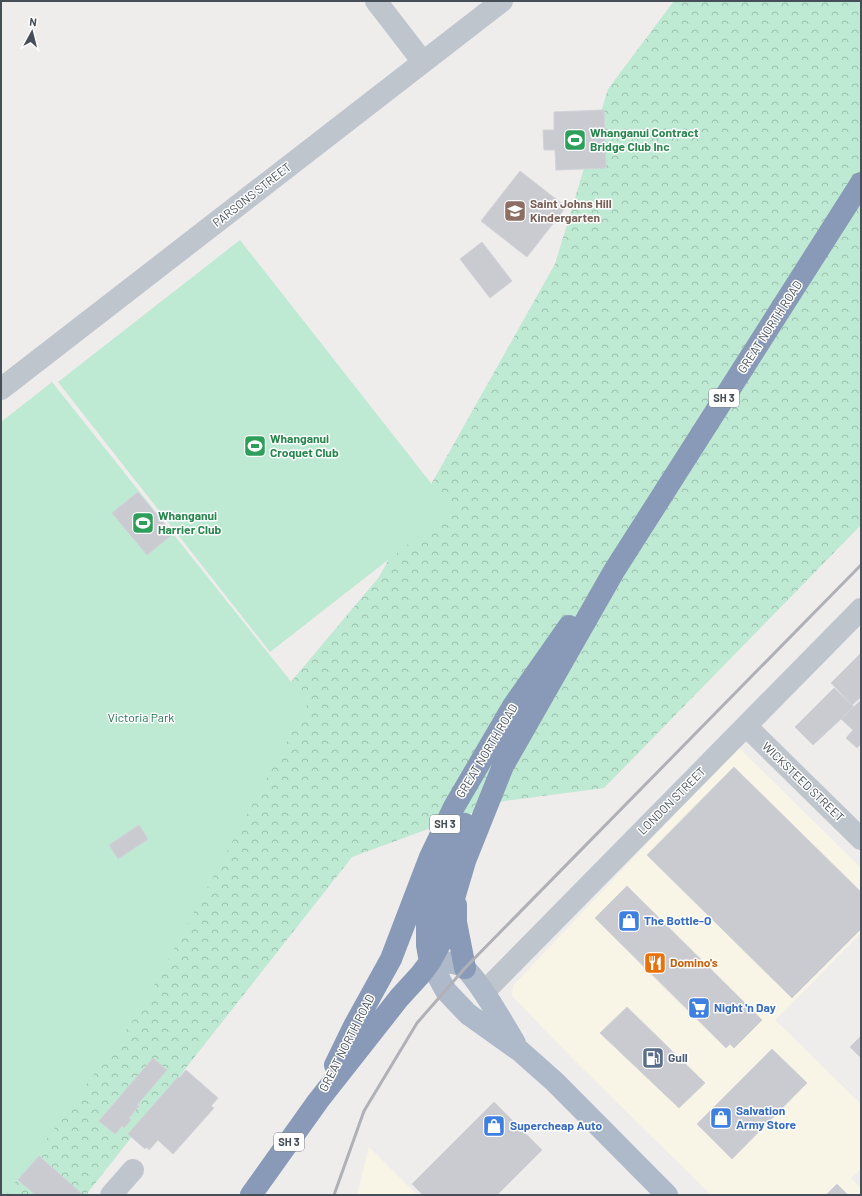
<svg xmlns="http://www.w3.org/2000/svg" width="862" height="1196" viewBox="0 0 862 1196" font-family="Barlow,sans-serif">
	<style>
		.commercial { fill: #f9f5e6 }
		.forest { fill: url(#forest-crowns) }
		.park { fill: #bee9d3 }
		.building { fill: #cacbd1; stroke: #d1d2d7 }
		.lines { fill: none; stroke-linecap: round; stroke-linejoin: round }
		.minor { stroke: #bec5cd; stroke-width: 22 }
		.major { stroke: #aeb9c9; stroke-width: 22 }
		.highway { stroke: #889ab7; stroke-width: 22 }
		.rail { stroke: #afb1b6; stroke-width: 3 }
		.labels { text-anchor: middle; stroke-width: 3; stroke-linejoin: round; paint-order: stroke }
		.shield { fill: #fff; stroke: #7e8389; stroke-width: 1 }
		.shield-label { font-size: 11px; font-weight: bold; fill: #464e57 }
		.leisure-label { font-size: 12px; font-weight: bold; fill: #27864d; stroke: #fff; text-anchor: start }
		.street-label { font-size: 12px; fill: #464e57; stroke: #fff }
		.education-label { font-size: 12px; font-weight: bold; fill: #785e54; stroke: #fff; text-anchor: start }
		.park-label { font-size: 12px; fill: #1f7150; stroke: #fff }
		.shop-label { font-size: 12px; font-weight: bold; fill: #366cbe; stroke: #fff; text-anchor: start }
		.food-label { font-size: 12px; font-weight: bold; fill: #c56008; stroke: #fff; text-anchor: start }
		.service-label { font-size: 12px; font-weight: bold; fill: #4e5e75; stroke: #fff; text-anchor: start }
	</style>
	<defs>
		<pattern id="forest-crowns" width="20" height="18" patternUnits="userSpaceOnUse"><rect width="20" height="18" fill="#bee9d3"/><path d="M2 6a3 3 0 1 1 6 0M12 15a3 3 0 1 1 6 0" fill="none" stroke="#9cbfae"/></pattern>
	</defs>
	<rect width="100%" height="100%" fill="#efecec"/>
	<path class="commercial" d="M 738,747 L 861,868 L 861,933 L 775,1020 L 861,1104 L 861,1169 L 851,1178 L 861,1188 L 861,1195 L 711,1195 L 574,1060 L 512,996 L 513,986 Z
		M 369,1147 L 417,1195 L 357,1195 Z"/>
	<path class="forest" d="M 674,1 L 861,1 L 861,525 L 604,788 L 504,801 L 352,857 L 86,1195 L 1,1195 L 122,883 L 379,577 L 555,264 L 608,89 Z"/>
	<path class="park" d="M 240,240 L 452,510 L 270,652 L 58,382 Z
		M 52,382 L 308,703 L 140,1011 L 6,1195 L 1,1195 L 1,422 Z"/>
	<path class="building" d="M 604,110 L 606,168 L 556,170 L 555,150 L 544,150 L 543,130 L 554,130 L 554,112 Z
		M 520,171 L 566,207 L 527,257 L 481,221 Z
		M 482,242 L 512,281 L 490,298 L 460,259 Z
		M 138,492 L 173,534 L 147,555 L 112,513 Z
		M 861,653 L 861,697 L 852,705 L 831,683 Z
		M 834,688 L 854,707 L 813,745 L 795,727 Z
		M 861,700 L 861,744 L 857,748 L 846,738 L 853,730 L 841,719 Z
		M 734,767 L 861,892 L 861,929 L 792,998 L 647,855 Z
		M 139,825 L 148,839 L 118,859 L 109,845 Z
		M 627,886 L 762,1020 L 734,1048 L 730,1044 L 726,1048 L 595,918 Z
		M 627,1007 L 705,1083 L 679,1108 L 600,1033 Z
		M 861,1036 L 861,1058 L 850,1047 Z
		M 772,1049 L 807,1083 L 732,1159 L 697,1124 Z
		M 153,1058 L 167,1070 L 137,1105 L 139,1106 L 129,1118 L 131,1120 L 124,1128 L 122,1126 L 115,1134 L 99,1121 Z
		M 186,1070 L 218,1098 L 211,1106 L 214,1108 L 173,1154 L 158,1140 L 149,1150 L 147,1147 L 145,1149 L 128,1134 L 178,1077 L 179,1078 Z
		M 494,1102 L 542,1150 L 497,1195 L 423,1195 L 412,1184 Z
		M 39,1156 L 81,1193 L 79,1195 L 36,1195 L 18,1180 Z
		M 837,1184 L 848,1195 L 826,1195 Z"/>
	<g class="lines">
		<path class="minor" d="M 376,1 L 423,62
			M 1,389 L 502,1
			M 746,726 L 861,839
			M 484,992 L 861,609
			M 111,1195 L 133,1170"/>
		<path class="major" d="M 430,962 L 446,991 L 468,1014 L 520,1051 L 555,1082 L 667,1195
			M 430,962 C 440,962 451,961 460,965 C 475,972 505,1027 515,1043"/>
		<path class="highway" d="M 456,905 L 456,922 L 465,968
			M 430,962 L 427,945 L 427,924 L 430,906 L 436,886 L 465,824
			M 335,1065 L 354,1026 L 391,959 L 430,857 L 454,807 L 513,706 L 569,626
			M 251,1195 L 318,1101 L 399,998 L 420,975 L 430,962 L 441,942 L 465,861 L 503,766 L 614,571 L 861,183"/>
		<path class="rail" d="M 334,1195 L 364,1111 L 417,1023 L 465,968 L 861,565"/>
	</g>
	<defs>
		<g id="stadium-square" transform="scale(1.15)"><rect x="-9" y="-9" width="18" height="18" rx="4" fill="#2e9e5b" stroke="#fff"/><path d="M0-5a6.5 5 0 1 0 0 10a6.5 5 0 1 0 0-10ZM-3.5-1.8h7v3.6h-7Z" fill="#fff"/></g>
		<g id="school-square" transform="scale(1.15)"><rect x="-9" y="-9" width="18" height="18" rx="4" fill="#8d6e63" stroke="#fff"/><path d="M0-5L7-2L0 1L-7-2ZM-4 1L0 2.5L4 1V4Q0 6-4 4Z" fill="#fff"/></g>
		<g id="shop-square" transform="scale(1.15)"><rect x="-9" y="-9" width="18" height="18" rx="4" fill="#3f7fe0" stroke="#fff"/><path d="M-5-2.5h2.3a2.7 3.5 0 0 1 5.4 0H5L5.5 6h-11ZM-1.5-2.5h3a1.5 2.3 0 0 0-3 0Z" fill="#fff"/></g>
		<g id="restaurant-square" transform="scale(1.15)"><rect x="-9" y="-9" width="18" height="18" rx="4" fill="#e8710a" stroke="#fff"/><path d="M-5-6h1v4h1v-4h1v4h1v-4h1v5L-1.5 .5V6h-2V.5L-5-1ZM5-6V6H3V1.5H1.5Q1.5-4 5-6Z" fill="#fff"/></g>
		<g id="supermarket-square" transform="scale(1.15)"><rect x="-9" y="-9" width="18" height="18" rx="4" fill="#3f7fe0" stroke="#fff"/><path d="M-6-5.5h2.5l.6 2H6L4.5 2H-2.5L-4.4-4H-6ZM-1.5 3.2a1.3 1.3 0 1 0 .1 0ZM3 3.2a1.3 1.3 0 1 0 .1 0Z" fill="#fff"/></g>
		<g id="fuel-square" transform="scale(1.15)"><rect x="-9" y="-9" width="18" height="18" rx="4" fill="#5c6f8a" stroke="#fff"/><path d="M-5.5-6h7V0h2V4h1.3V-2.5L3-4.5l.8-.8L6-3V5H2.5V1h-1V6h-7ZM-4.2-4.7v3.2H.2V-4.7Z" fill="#fff"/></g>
	</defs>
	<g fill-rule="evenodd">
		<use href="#stadium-square" x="575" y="140"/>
		<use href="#school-square" x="515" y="211"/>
		<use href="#stadium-square" x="255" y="446"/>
		<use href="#stadium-square" x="143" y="523"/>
		<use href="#shop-square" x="629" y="921"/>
		<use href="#restaurant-square" x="655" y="963"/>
		<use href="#supermarket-square" x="699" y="1008"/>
		<use href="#fuel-square" x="653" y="1058"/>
		<use href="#shop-square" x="721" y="1118"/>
		<use href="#shop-square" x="494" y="1126"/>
	</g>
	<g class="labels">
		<g class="shield">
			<rect x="709" y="389" width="30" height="18" rx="3"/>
			<rect x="430" y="815" width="30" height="18" rx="3"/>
			<rect x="274" y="1133" width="30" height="18" rx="3"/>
		</g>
		<g class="shield-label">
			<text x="724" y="402">SH 3</text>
			<text x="445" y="828">SH 3</text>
			<text x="289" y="1146">SH 3</text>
		</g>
		<g class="leisure-label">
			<text x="590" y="137">Whanganui Contract<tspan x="590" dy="14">Bridge Club Inc</tspan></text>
			<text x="270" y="443">Whanganui<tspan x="270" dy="14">Croquet Club</tspan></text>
			<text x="158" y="520">Whanganui<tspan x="158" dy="14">Harrier Club</tspan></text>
		</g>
		<g class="street-label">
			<text transform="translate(252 195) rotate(-38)" y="4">PARSONS STREET</text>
			<text transform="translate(770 327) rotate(-57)" y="4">GREAT NORTH ROAD</text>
			<text transform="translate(487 751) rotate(-59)" y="4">GREAT NORTH ROAD</text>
			<text transform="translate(803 782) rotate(44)" y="4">WICKSTEED STREET</text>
			<text transform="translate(672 801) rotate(-45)" y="4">LONDON STREET</text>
			<text transform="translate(347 1043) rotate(-63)" y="4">GREAT NORTH ROAD</text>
		</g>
		<g class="education-label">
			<text x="530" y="208">Saint Johns Hill<tspan x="530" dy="14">Kindergarten</tspan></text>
		</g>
		<g class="park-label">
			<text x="141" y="722">Victoria Park</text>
		</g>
		<g class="shop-label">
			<text x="644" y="925">The Bottle-O</text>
			<text x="714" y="1012">Night 'n Day</text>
			<text x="736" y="1115">Salvation<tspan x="736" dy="14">Army Store</tspan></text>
			<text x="510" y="1130">Supercheap Auto</text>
		</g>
		<g class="food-label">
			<text x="670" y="967">Domino's</text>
		</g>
		<g class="service-label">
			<text x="668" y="1062">Gull</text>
		</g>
	</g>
	<rect width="862" height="1196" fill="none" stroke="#464e57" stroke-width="4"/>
	<g transform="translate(32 32) rotate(7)" stroke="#ffffff" stroke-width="3" paint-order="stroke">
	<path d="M0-3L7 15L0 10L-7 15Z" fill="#464e57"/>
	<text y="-6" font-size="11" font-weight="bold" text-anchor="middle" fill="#464e57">N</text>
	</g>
</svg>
